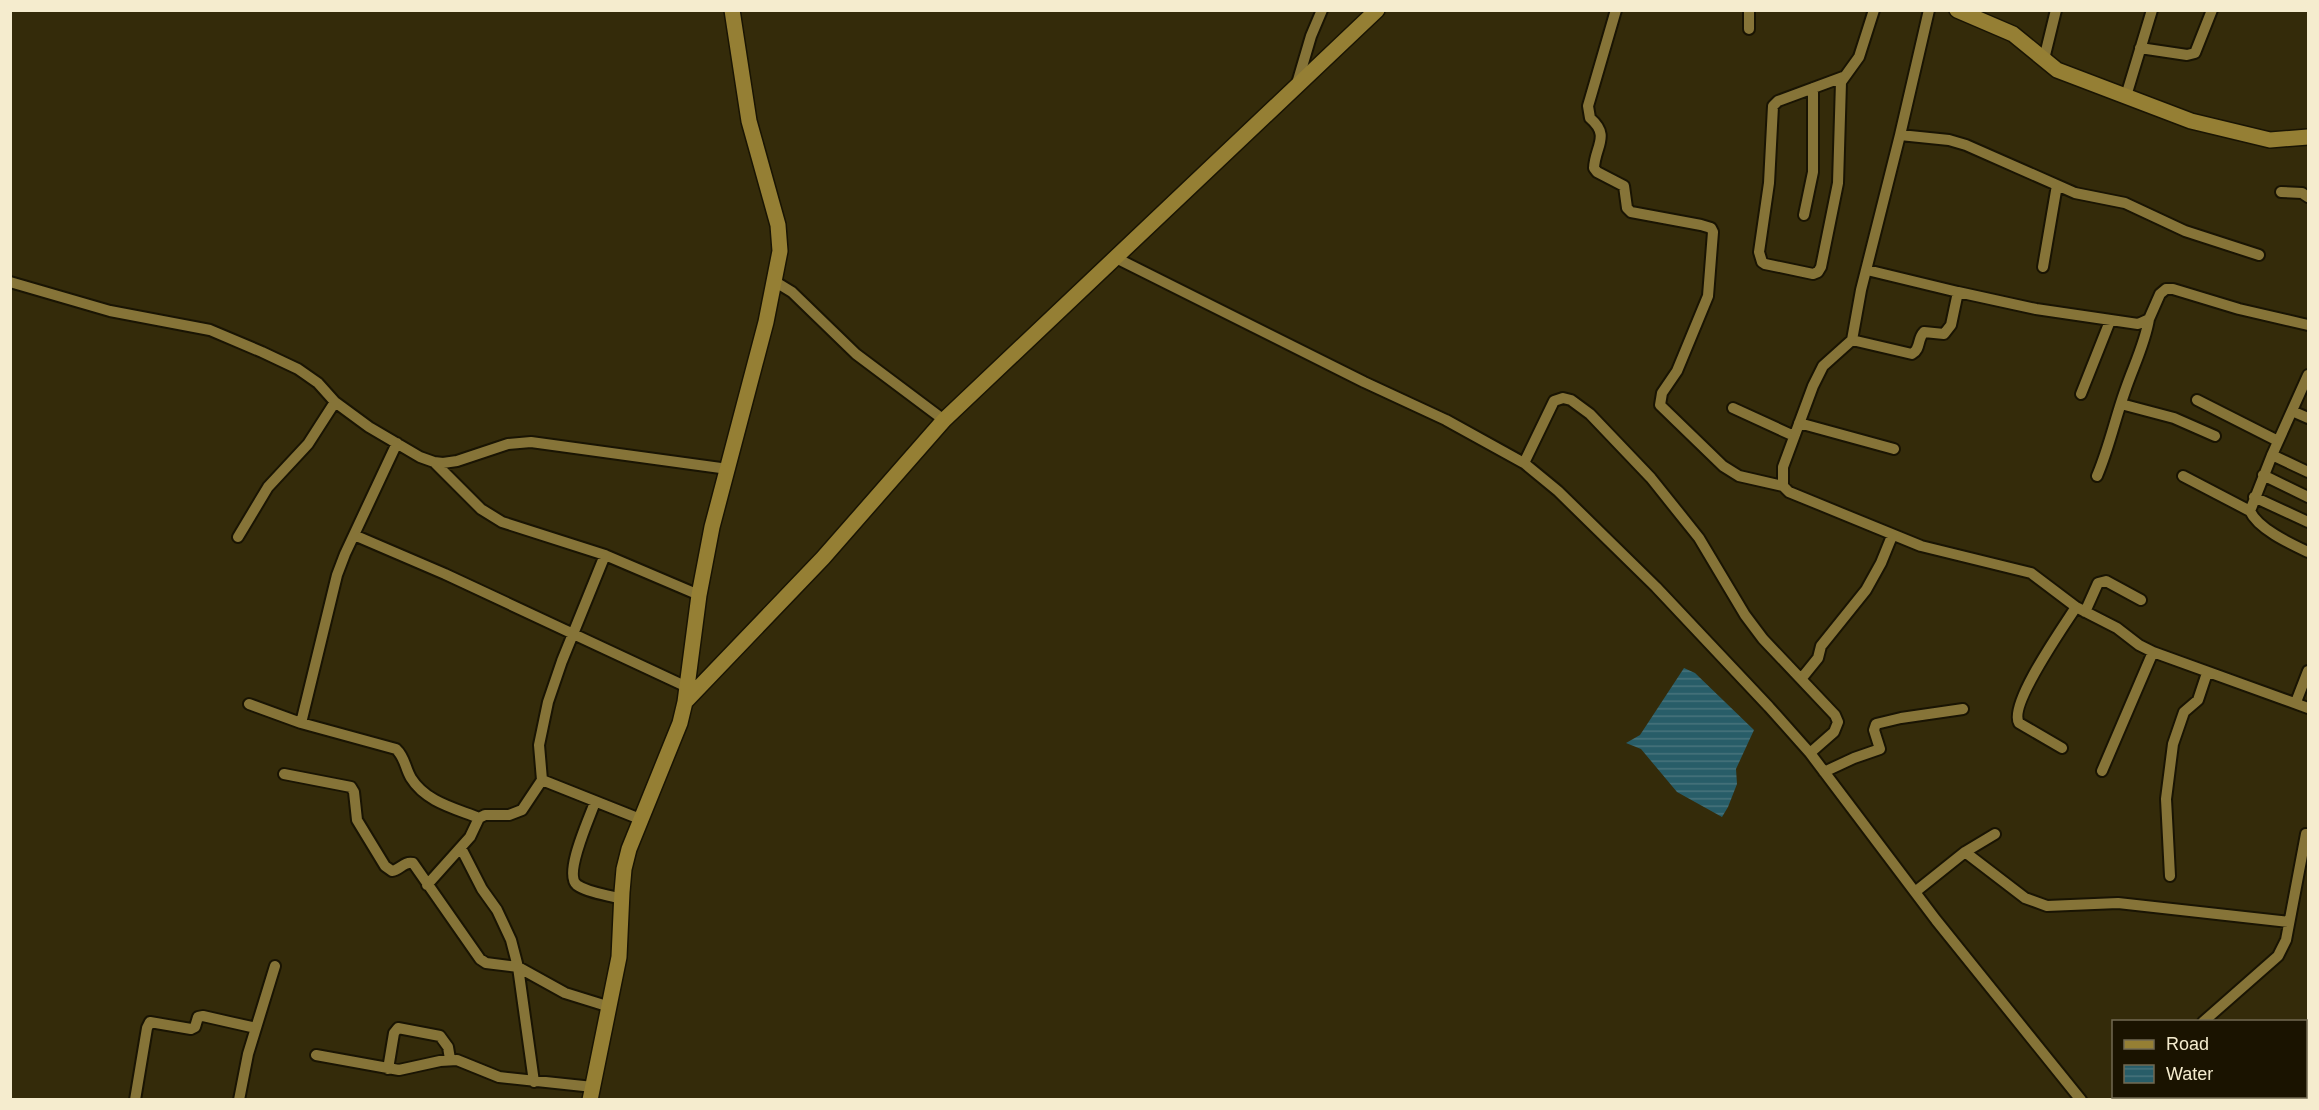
<svg xmlns="http://www.w3.org/2000/svg" width="2319" height="1110" viewBox="0 0 2319 1110" font-family="Arial,sans-serif">
	<style>
		.water { fill: url(#water-rules) }
		.lines { fill: none; stroke-linecap: round; stroke-linejoin: round }
		.street-casing { stroke: #191403; stroke-width: 14 }
		.secondary-casing { stroke: #191403; stroke-width: 18 }
		.street { stroke: #867438; stroke-width: 10 }
		.secondary { stroke: #957f34; stroke-width: 15 }
	</style>
	<defs>
		<pattern id="water-rules" width="6" height="5" patternUnits="userSpaceOnUse" patternTransform="scale(1.5)"><rect width="6" height="5" fill="#285d68"/><path d="M0 2.5h6" fill="none" stroke="#48747c"/></pattern>
	</defs>
	<rect width="100%" height="100%" fill="#342b0a"/>
	<path class="water" d="M 1684,668 L 1695,673 L 1754,730 L 1736,769 L 1737,784 L 1728,807 L 1722,817 L 1677,792 L 1641,749 L 1626,743 L 1640,735 Z"/>
	<g class="lines">
		<g class="street-casing">
			<path id="street" d="M 1616,10 L 1588,106 L 1590,118 C 1611,136 1595,146 1594,168 L 1597,172 L 1624,186 L 1627,208 L 1631,212 L 1701,225 L 1711,228 L 1713,232 L 1708,296 L 1677,371 L 1662,393 L 1660,405 L 1723,466 L 1739,476 L 1783,486
				M 1929,10 L 1900,135 L 1861,290 L 1852,340 L 1823,366 L 1813,386 L 1783,467 L 1783,486 L 1789,492 L 1921,546 L 2031,573 L 2076,607 L 2117,628 L 2139,645 L 2153,652 L 2308,708
				M 1749,29 L 1749,10
				M 2140,48 L 2187,55 L 2195,53 L 2212,10
				M 2044,59 L 2056,10
				M 1843,77 L 1778,101 L 1773,106 L 1769,183 L 1759,252 L 1762,262 L 1765,264 L 1813,274 L 1818,272 L 1821,267 L 1838,183 L 1841,82 L 1859,57 L 1874,10
				M 1296,87 L 1311,36 L 1322,10
				M 2126,96 L 2152,10
				M 1900,135 L 1949,140 L 1966,145 L 2075,193 L 2125,203 L 2185,231 L 2259,255
				M 2281,192 L 2302,193 L 2308,197
				M 1804,215 L 1813,172 L 1813,88
				M 1116,258 L 1364,382 L 1446,420 L 1524,463 L 1558,491 L 1656,587 L 1769,707 L 1810,753 L 1936,920 L 2081,1100
				M 2043,267 L 2057,185
				M 774,281 L 792,292 L 856,354 L 944,420
				M 10,282 L 110,311 L 210,330 L 262,352 L 298,369 L 318,383 L 335,402 L 369,427 L 420,457 L 434,462 L 443,463 L 457,461 L 508,444 L 531,442 L 728,469
				M 1958,292 L 2036,309 L 2138,324 L 2149,319 L 2160,294 L 2166,289 L 2173,289 L 2239,309 L 2308,325
				M 1852,340 L 1912,354 C 1921,349 1917,339 1924,332 L 1944,334 L 1951,325 L 1958,292 L 1867,270
				M 2308,375 L 2272,455 L 2250,511 C 2258,529 2291,544 2308,552
				M 2081,394 L 2110,321
				M 2197,400 L 2278,441
				M 2121,404 L 2174,418 L 2215,436
				M 1733,408 L 1794,436
				M 2292,411 L 2308,418
				M 1799,423 L 1894,449
				M 2272,455 L 2308,472
				M 434,462 L 481,509 L 502,522 L 605,555 L 699,595
				M 1524,463 L 1554,401 L 1563,398 L 1571,400 L 1590,414 L 1651,478 L 1699,538 L 1745,615 L 1763,639 L 1835,715 L 1838,722 L 1834,732 L 1810,753
				M 2263,475 L 2308,497
				M 2097,476 C 2109,448 2115,419 2125,391 C 2133,367 2145,344 2149,319
				M 2183,476 L 2250,511
				M 2254,497 L 2308,522
				M 354,535 L 445,574 L 687,687
				M 238,537 L 268,487 L 308,444 L 335,402
				M 2085,612 L 2098,583 L 2106,581 L 2141,600
				M 1801,679 L 1818,658 L 1821,646 L 1866,590 L 1881,563 L 1892,536
				M 2296,702 L 2308,671
				M 249,704 L 301,723 L 396,749 C 405,757 405,768 411,778 C 426,802 454,808 479,818 L 485,815 L 509,815 L 522,810 L 542,780 L 539,745 L 548,702 L 562,661 L 605,555
				M 301,723 L 337,575 L 345,554 L 397,443
				M 2062,748 L 2019,723 C 2008,705 2064,626 2076,607
				M 2102,771 L 2153,652
				M 1824,772 L 1854,758 L 1880,749 L 1874,730 L 1876,724 L 1901,718 L 1963,709
				M 284,774 L 351,787 L 354,792 L 357,820 L 385,866 L 392,871 C 400,870 404,861 413,863 L 480,959 L 486,963 L 518,967 L 565,993 L 610,1007
				M 542,780 L 640,819
				M 595,802 C 590,817 563,874 577,885 C 588,893 609,895 622,899
				M 461,848 L 482,889 L 497,910 L 511,940 L 518,967 L 534,1082
				M 1965,852 L 2025,898 L 2047,906 L 2118,903 L 2289,922
				M 2170,876 L 2166,799 L 2173,744 L 2184,712 L 2198,700 L 2207,673
				M 427,885 L 470,837 L 479,818
				M 1915,892 L 1965,852 L 1995,834
				M 2203,1022 L 2278,956 L 2286,940 L 2306,834 L 2308,834
				M 316,1055 L 399,1070 L 440,1061 L 457,1060 L 499,1077 L 593,1087
				M 388,1069 L 394,1033 L 398,1028 L 440,1036 L 448,1047 L 450,1059
				M 2306,1081 L 2308,1082
				M 135,1100 L 147,1028 L 150,1022 L 191,1029 L 195,1027 L 198,1017 L 203,1016 L 256,1028
				M 239,1100 L 248,1054 L 275,966
				M 2180,1100 L 2184,1096"/>
		</g>
		<g class="secondary-casing">
			<path id="secondary" d="M 1957,10 L 2013,34 L 2057,70 L 2191,121 L 2270,140 L 2308,137
				M 685,702 L 823,558 L 944,420 L 1377,10
				M 590,1100 L 619,957 L 622,892 L 624,869 L 629,849 L 680,723 L 685,702 L 699,595 L 712,527 L 766,322 L 780,251 L 778,225 L 749,121 L 732,10"/>
		</g>
		<use href="#street" class="street"/>
		<use href="#secondary" class="secondary"/>
	</g>
	<rect width="2319" height="1110" fill="none" stroke="#f5ecce" stroke-width="24"/>
	<rect x="2112" y="1020" width="195" height="78" fill="#1a1300" stroke="#726a52" stroke-width="1.5"/>
	<rect x="2124" y="1040" width="30" height="9" fill="#957f34" stroke="#726a52" stroke-width="1.5"/>
	<text x="2166" y="1050" font-size="18" fill="#f5ecce">Road</text>
	<rect x="2124" y="1065" width="30" height="18" fill="url(#water-rules)" stroke="#726a52" stroke-width="1.5"/>
	<text x="2166" y="1080" font-size="18" fill="#f5ecce">Water</text>
</svg>
